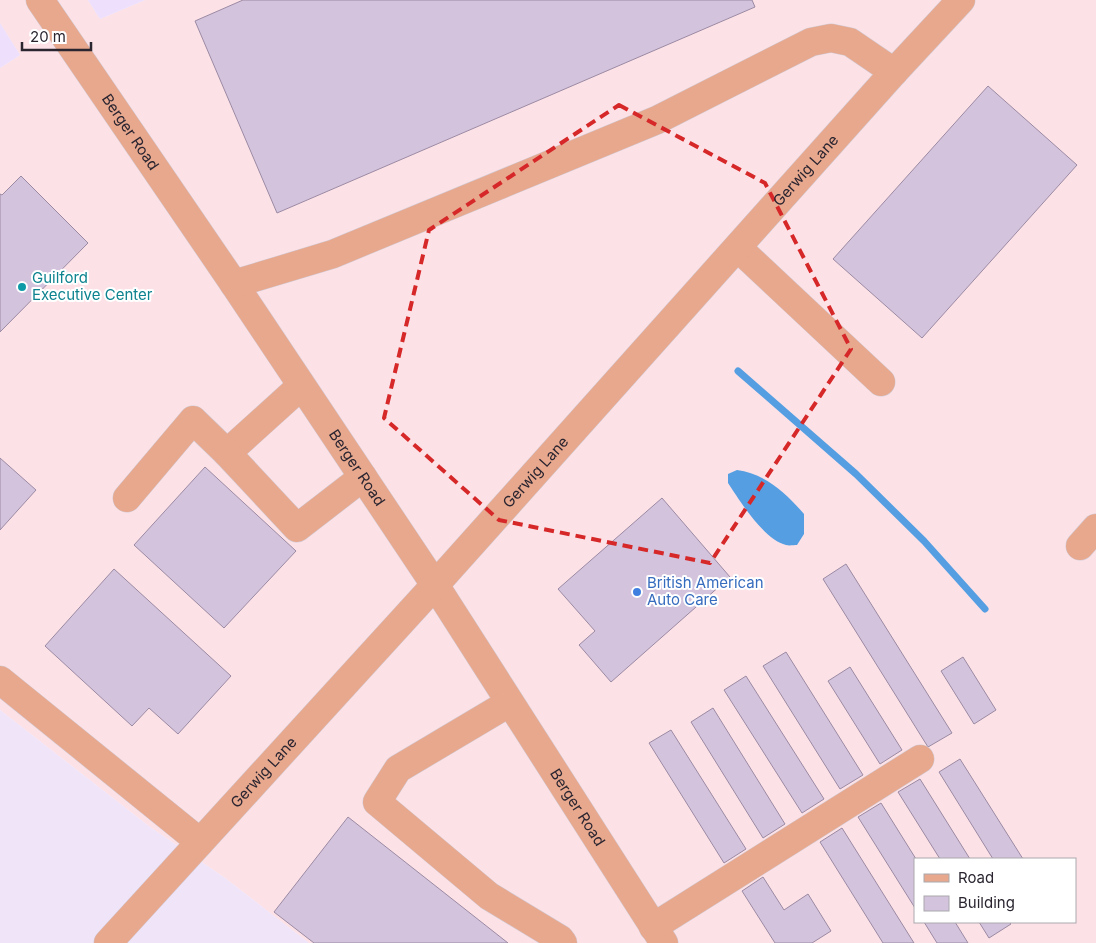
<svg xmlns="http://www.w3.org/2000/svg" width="1096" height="943" viewBox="0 0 1096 943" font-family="Inter,sans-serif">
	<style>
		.commercial { fill: #fce2e7; fill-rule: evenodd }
		.industrial { fill: #f0e4f9 }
		.built { fill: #eee0fc }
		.water { fill: #559ee2 }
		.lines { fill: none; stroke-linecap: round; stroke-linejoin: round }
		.stream { stroke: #559ee2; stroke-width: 7 }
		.building { fill: #d4c3dd; stroke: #9b8aa3 }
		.minor-casing { stroke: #d2ccd7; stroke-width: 29 }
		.minor { stroke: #e7a88e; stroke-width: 28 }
		.marked { fill: none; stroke: #d62828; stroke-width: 4; stroke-dasharray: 10 6; stroke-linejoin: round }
		.culture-dot { fill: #0f9aa8; stroke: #fff; stroke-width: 2 }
		.shop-dot { fill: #3f7fe0; stroke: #fff; stroke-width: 2 }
		.labels { text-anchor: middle; stroke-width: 4; stroke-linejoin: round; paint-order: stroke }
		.street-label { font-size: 15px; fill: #2b2530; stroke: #fff }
		.culture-label { font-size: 15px; fill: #0d838f; stroke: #fff; text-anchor: start }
		.shop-label { font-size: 15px; fill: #366cbe; stroke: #fff; text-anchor: start }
	</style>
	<rect width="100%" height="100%" fill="#f7f1fc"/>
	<path class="commercial" d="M 0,0 L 88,0 L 100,19 L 145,0 L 1096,0 L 1096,943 L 309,943 L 225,878 L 150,827 L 0,710 L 0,68 L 20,55 L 0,23 ZM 915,859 L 1075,859 L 1075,922 L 915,922 Z"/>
	<path class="industrial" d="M 0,710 L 150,827 L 225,878 L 309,943 L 0,943 Z"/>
	<path class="built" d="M 88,0 L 145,0 L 100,19 Z
		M 0,23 L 20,55 L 0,68 Z"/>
	<path class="water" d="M 737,470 C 764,473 787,494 804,514 L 804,534 L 797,545 C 794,545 789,546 786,545 C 764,540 740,501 728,483 L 728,474 Z"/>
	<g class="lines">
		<path class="stream" d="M 738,371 L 856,474 L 924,541 L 985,609"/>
	</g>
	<path class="building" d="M 243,0 L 752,0 L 755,7 L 277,213 L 195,21 Z
		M 988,86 L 1077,165 L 922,338 L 833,259 Z
		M 21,176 L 88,243 L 0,332 L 0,194 L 2,195 Z
		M 0,458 L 36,490 L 0,530 Z
		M 205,467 L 296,551 L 224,628 L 134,545 Z
		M 662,498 L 730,577 L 611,682 L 579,645 L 595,631 L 558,589 Z
		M 846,564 L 952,733 L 928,747 L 823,579 Z
		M 114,569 L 231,676 L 178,734 L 149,708 L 132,726 L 45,646 Z
		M 786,652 L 863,775 L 840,789 L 763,666 Z
		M 963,657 L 996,710 L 974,724 L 941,671 Z
		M 850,667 L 902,750 L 880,764 L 828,681 Z
		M 746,676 L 824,799 L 802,813 L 724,690 Z
		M 713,708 L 785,824 L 763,838 L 691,722 Z
		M 671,730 L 746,849 L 724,863 L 649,743 Z
		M 960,759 L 1023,859 L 993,859 L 939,772 Z
		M 920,779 L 970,859 L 940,859 L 898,792 Z
		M 881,803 L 916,859 L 915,908 L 858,817 Z
		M 348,817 L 508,943 L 314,943 L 274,912 Z
		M 842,828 L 914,943 L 883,943 L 820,842 Z
		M 763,877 L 784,910 L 808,894 L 831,931 L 812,943 L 775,943 L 742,891 Z
		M 924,922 L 955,922 L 968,943 L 937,943 Z
		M 979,922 L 1009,922 L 1011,924 L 989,938 Z"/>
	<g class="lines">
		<g class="minor-casing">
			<g id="minor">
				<path id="s1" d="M 40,0 L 234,284 L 435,585 L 664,943"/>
				<path d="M 738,248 L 881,382"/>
				<path d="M 234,284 L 333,254 L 657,120 L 811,42 L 831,38 L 850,42 L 894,72"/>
				<path d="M 301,386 L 227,453 L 297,528 L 363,477"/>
				<path d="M 127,498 L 193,420 L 227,453"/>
				<path d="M 1080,546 L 1096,528"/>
				<path d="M 0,680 L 200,842"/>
				<path d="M 509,703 L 398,769 L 377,802 L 489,896 L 560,939 L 563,943"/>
				<path d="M 653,927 L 920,759"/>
				<path id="s2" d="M 108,943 L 435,585 L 894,72 L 961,0"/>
			</g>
		</g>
		<use href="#minor" class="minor"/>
	</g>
	<path class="marked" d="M 619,105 L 765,183 L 851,349 L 710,563 L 499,520 L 384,418 L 429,230 Z"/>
	<circle class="culture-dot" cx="22" cy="287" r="5"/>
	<circle class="shop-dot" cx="637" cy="592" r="5"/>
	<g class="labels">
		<g class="street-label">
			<text dy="5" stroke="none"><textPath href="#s1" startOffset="160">Berger Road</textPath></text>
			<text dy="5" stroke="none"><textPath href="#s2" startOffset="1041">Gerwig Lane</textPath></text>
			<text dy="5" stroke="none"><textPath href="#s1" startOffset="565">Berger Road</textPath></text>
			<text dy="5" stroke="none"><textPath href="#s2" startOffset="636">Gerwig Lane</textPath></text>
			<text dy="5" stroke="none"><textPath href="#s2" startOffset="231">Gerwig Lane</textPath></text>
			<text dy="5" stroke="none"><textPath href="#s1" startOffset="970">Berger Road</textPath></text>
		</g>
		<g class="culture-label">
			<text x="32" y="283">Guilford<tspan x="32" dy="17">Executive Center</tspan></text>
		</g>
		<g class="shop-label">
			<text x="647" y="588">British American<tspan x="647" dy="17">Auto Care</tspan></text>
		</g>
	</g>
	<rect x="914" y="858" width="162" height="65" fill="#ffffff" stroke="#aaa8ac"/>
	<rect x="924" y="874" width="25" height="8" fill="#e7a88e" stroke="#aaa8ac"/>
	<text x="958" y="883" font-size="15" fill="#2b2530">Road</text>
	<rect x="924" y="896" width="25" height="15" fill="#d4c3dd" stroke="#aaa8ac"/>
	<text x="958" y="908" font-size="15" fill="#2b2530">Building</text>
	<path d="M22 42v8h69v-8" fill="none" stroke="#2b2530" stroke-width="2.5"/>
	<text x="30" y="42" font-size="15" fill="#2b2530" stroke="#ffffff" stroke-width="4" paint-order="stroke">20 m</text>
</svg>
